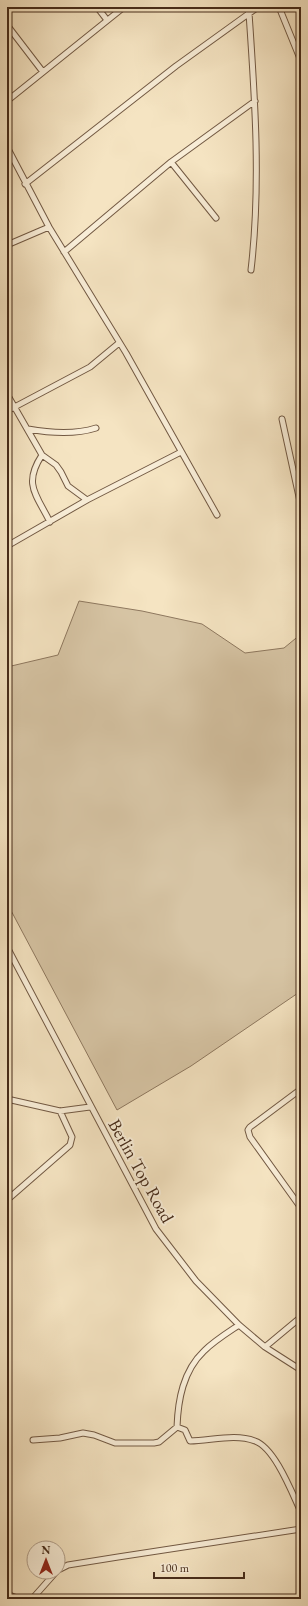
<svg xmlns="http://www.w3.org/2000/svg" width="308" height="1606" viewBox="0 0 308 1606" font-family="'EB Garamond',serif">
	<style>
		.green { fill: #d7c5a5; stroke: #8e785f }
		.lines { fill: none; stroke-linecap: round; stroke-linejoin: round }
		.street-casing { stroke: #725943; stroke-width: 7 }
		.street { stroke: #f8edd7; stroke-width: 5 }
		.labels { text-anchor: middle; stroke-width: 4; stroke-linejoin: round; paint-order: stroke }
		.street-label { font-size: 18px; fill: #462b19; stroke: #f8edd7 }
	</style>
	<rect width="100%" height="100%" fill="#f5e4c2"/>
	<filter id="stains"><feTurbulence type="fractalNoise" baseFrequency=".005" numOctaves="4"/><feColorMatrix values="0 0 0 0 .2 0 0 0 0 .09 0 0 0 0 .02 0 0 0 .5 -.17"/></filter>
	<radialGradient id="worn" r=".72"><stop offset=".6" stop-color="#630" stop-opacity="0"/><stop offset="1" stop-color="#630" stop-opacity=".3"/></radialGradient>
	<path class="green" d="M 79,601 L 142,611 L 202,624 L 245,653 L 284,648 L 301,634 L 301,991 L 191,1066 L 117,1110 L 7,903 L 7,667 L 58,655 Z"/>
	<g class="lines">
		<g class="street-casing">
			<path id="street" d="M 97,7 L 107,20
				M 246,7 L 249,13 C 255,99 261,185 251,270
				M 279,7 L 301,61
				M 7,25 L 43,72
				M 7,101 L 124,7
				M 7,147 L 49,227 L 126,353 L 217,515
				M 171,162 L 216,218
				M 25,184 L 176,66 L 258,7
				M 7,245 L 49,227
				M 64,252 L 171,162 L 255,101
				M 7,394 L 42,455
				M 7,411 L 90,367 L 119,343
				M 282,419 L 301,506
				M 28,429 C 50,433 74,435 96,428
				M 50,522 C 36,494 23,484 42,455 L 56,465 L 61,472 L 68,486 L 87,500
				M 7,546 L 87,500 L 181,452
				M 7,947 L 156,1229 L 196,1281 L 239,1325 L 265,1347 L 301,1370
				M 301,1089 L 250,1127 L 248,1130 L 250,1137 L 301,1208
				M 7,1099 L 60,1111 L 90,1107
				M 7,1200 L 70,1145 L 72,1137 L 60,1111
				M 265,1347 L 301,1317
				M 177,1427 C 178,1400 183,1371 204,1351 C 214,1341 227,1333 239,1325
				M 33,1440 L 60,1438 L 83,1433 L 94,1435 L 115,1443 L 154,1443 L 159,1442 L 177,1427 L 185,1430 L 190,1441 C 210,1441 235,1433 255,1441 C 275,1448 292,1493 301,1512
				M 58,1570 L 68,1565 L 118,1557 L 301,1529
				M 7,1594 L 19,1599
				M 32,1599 L 56,1572"/>
		</g>
		<use href="#street" class="street"/>
	</g>
	<g class="labels">
		<g class="street-label">
			<text transform="translate(141 1171) rotate(61)" y="6">Berlin Top Road</text>
		</g>
	</g>
	<rect width="308" height="1606" fill="none" stroke="#f5e4c2" stroke-width="24"/>
	<rect x="8" y="8" width="292" height="1590" fill="none" stroke="#462b19" stroke-width="2"/>
	<rect x="12" y="12" width="284" height="1582" fill="none" stroke="#462b19"/>
	<g transform="translate(46 1560)"><circle r="19" fill="#f8edd7" stroke="#b19f8b"/>
	<path d="M0-3L7 15L0 10L-7 15Z" fill="#8f2418"/>
	<text y="-6" font-size="11" font-weight="bold" text-anchor="middle" fill="#462b19">N</text>
	</g>
	<path d="M154 1572v6h90v-6" fill="none" stroke="#462b19" stroke-width="2"/>
	<text x="160" y="1572" font-size="12" fill="#462b19" stroke="#f8edd7" stroke-width="3" paint-order="stroke">100 m</text>
	<rect width="100%" height="100%" filter="url(#stains)"/>
	<rect width="100%" height="100%" fill="url(#worn)"/>
</svg>
